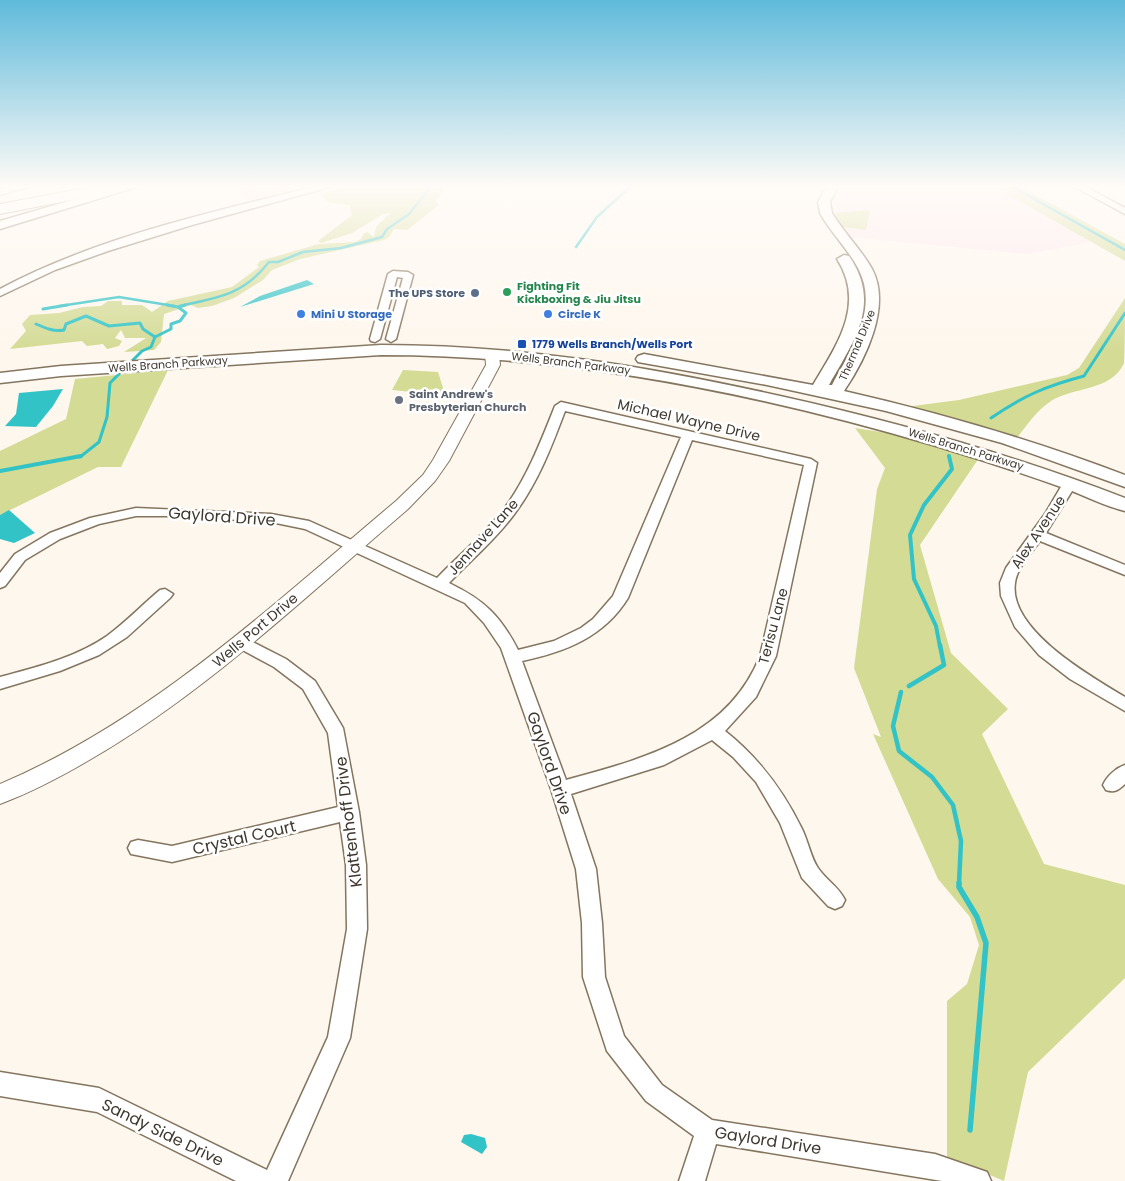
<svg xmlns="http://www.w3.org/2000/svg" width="1125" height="1181" viewBox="0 0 1125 1181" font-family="Poppins,sans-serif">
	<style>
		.education { fill: #fde8f0 }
		.green { fill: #d4db95 }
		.water { fill: #32c3c7 }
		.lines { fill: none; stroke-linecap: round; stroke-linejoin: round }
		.stream-far4 { stroke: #32c3c7; stroke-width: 2.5 }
		.stream-far3 { stroke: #32c3c7; stroke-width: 3 }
		.stream-far2 { stroke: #32c3c7; stroke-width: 4 }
		.stream-far1 { stroke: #32c3c7; stroke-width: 4.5 }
		.stream { stroke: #32c3c7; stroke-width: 5.5 }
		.minor-casing { stroke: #84755f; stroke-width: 3 }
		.tertiary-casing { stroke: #84755f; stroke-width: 2 }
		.secondary-casing { stroke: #84755f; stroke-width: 3 }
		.motorway-casing { stroke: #84755f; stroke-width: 2 }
		.minor { fill: #fff; fill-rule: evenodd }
		.tertiary { fill: #fff; fill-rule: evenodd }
		.secondary { fill: #fff; fill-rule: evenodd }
		.motorway { fill: #fff; fill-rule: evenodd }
		.leisure-dot { fill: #2e9e5b; stroke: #fff; stroke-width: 2 }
		.service-dot { fill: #5c6f8a; stroke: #fff; stroke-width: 2 }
		.shop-dot { fill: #3f7fe0; stroke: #fff; stroke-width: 2 }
		.transit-dot { fill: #1a4fb4; stroke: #fff; stroke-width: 2 }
		.worship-dot { fill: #6b7280; stroke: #fff; stroke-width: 2 }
		.labels { text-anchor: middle; stroke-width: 5; stroke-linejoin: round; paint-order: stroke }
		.far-leisure-label { font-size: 11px; font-weight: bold; fill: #27864d; stroke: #fff; text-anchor: start }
		.far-service-label { font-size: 11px; font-weight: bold; fill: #4e5e75; stroke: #fff; text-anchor: end }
		.far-shop-label { font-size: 11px; font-weight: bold; fill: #366cbe; stroke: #fff; text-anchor: start }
		.far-transit-label { font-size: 11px; font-weight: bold; fill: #164399; stroke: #fff; text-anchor: start }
		.far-street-label { font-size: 11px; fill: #3e372e; stroke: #fff }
		.far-worship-label { font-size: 11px; font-weight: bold; fill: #5b616d; stroke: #fff; text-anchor: start }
		.street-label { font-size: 14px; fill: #3e372e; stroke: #fff }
		.near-street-label { font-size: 16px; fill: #3e372e; stroke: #fff }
	</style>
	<rect width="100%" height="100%" fill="#fef7ee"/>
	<path class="education" d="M 228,185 L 308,185 L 249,200 Z
		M 842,185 L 991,185 L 1092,242 L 1027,254 L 850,237 L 835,213 L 834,200 Z"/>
	<path class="green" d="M 353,185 L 442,185 L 443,192 L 435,201 L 439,205 L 407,230 L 394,229 L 389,237 L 384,240 L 300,259 L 272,270 L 263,280 L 234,298 L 212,306 L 198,308 L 191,305 L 164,314 L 161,342 L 154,350 L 124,352 L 146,338 L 125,338 L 121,330 L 115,338 L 122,341 L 119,346 L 107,349 L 103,344 L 87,346 L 82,341 L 10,349 L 26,331 L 22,324 L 30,315 L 59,313 L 83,307 L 101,306 L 108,301 L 122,301 L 122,305 L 142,305 L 152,312 L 168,301 L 232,287 L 259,267 L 257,265 L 260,261 L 319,244 L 355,242 L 361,239 L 363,234 L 367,232 L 374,237 L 376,227 L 390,213 L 383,214 L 352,233 L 321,243 L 318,241 L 352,215 L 350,205 C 338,203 326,207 322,193 Z
		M 991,185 L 1017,185 L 1125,244 L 1125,261 Z
		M 870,210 L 866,230 L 842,227 L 835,213 Z
		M 1125,298 C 1125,311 1125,353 1124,363 C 1112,391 1073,387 1051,401 C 1037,410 1027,425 1017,438 L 905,407 L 959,400 L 1067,375 L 1079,368 Z
		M 168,370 L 121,467 L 98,467 L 0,515 L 0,451 L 66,419 L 75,379 Z
		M 403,370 L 438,372 L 444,391 L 442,395 L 392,390 Z
		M 855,428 L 900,435 L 979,458 L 920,545 L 951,653 L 1008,709 L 982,734 L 1044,864 L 1125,885 L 1125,978 L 1028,1072 L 1004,1181 L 947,1157 L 947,1001 L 967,984 L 979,945 L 970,917 L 938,879 L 873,734 L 881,737 L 854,668 L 877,489 L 885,468 Z"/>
	<path class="water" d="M 307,280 L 314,284 L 240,307 L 260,296 Z
		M 63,389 L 53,406 L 36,427 L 5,426 L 16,414 L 19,393 Z
		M 9,510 L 35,533 L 14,543 L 0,539 L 0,515 Z
		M 471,1134 L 485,1138 L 487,1147 L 482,1154 L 461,1142 L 464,1135 Z"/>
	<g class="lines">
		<path class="stream-far4" d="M 407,185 L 430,185
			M 1009,185 L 1125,250
			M 576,247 L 597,217 L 632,185
			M 60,306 L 119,297 L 174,306
			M 180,306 C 219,297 243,295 269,262 L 278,262 L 303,252 L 341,248 L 382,237 L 387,229 L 409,214 L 432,185"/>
		<path class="stream-far3" d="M 167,305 L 178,307
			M 43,309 L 67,305
			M 36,324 C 45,328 54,332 64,330 L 66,324 L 86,316 L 109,326 L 140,323 L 143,329 L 155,337
			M 129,364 L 142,351 L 151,347 L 155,337 L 171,329 L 171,324 L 180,321 L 186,313 L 178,307 L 185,305
			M 991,418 C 1023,396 1046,386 1084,376 L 1125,313
			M 80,457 L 99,442 L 107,417 L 110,383 L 124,369"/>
		<path class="stream-far2" d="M 0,471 L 81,456
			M 940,647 L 936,626 L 914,579 L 910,535 L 924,505 L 952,469 L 949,456"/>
		<path class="stream-far1" d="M 909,686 L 944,665 L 940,645
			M 901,692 L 893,726 L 899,751 L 932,777 L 953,805 L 961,841 L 959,884"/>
		<path class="stream" d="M 959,883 L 959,887 L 977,917 L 986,943 L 970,1130"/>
		<g class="minor-casing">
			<path id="minor" d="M 321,185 L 337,185 L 192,225 L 108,251 L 55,270 L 0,296 L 0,289 C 99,236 214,212 321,185 Z
				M 1071,185 L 1082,185 L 1125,208 L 1125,214 Z
				M 393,271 L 408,272 L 413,275 L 396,339 L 391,342 L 386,339 L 403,278 L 397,277 L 380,339 L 375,342 L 371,341 L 370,339 L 388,274 Z
				M 561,402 L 811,459 L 817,463 L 776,656 L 756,697 L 725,731 C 759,758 783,790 802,829 C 808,841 811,858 818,868 C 826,880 839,887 845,900 L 842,906 L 835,909 L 828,906 L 802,878 L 780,823 L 756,782 L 733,757 L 712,740 L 664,765 L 571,794 L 596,869 L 602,923 L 605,977 L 624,1036 L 662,1085 L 712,1120 L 935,1154 L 987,1172 L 991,1181 L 942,1181 L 716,1144 L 705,1181 L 679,1181 L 694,1136 L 646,1101 L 607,1051 L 583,977 L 582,923 L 576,869 L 551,789 L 501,648 L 484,623 L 465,603 L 305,529 L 271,522 L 174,516 L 136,516 L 99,524 L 60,539 L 25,560 L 5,586 L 0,588 L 0,573 L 15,554 L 50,533 L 90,518 L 136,508 L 271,514 L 309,521 L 437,578 C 459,555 484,535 504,509 C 527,478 541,441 555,406 ZM 565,411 L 681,437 L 613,596 L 593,619 L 581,628 L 554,641 L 518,650 C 500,615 484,600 449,583 C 470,561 494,541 512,517 C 537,485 551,448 565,411 ZM 692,440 L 804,465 L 760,656 C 728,738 642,759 566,780 L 522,661 C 565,652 604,637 628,598 Z
				M 1070,479 L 1077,483 L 1046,533 L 1125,565 L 1125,575 L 1040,541 C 1031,554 1017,567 1015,583 C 1008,630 1092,677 1125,697 L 1125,711 L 1070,679 L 1039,655 L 1015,627 L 1001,596 L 1000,583 L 1006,568 L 1045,514 L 1065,480 Z
				M 165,589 L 173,594 L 170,598 L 127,637 L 99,655 L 60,671 L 0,689 L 0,677 C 37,667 75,658 107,636 C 126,622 142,605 160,590 Z
				M 241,636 L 286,659 L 315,681 L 343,728 L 359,812 L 366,865 L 367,929 L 350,1038 L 288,1181 L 236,1181 L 97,1112 L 0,1096 L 0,1072 L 99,1088 L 267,1170 L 328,1037 L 347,929 L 346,865 L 340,822 L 172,862 L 131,854 L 128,848 L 131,842 L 138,840 L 172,846 L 338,807 L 328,733 L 303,689 L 274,667 L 235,646 L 233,642 L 235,638 Z
				M 1125,765 L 1125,784 C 1118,790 1115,793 1106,790 L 1103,785 C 1107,776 1116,768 1125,765 Z"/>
		</g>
		<g class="tertiary-casing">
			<path id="tertiary" d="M 492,350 L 499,354 L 500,365 L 449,461 L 435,481 L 408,509 C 306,596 208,691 91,759 C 62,776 32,792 0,804 L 0,784 C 151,720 272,605 396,501 L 423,475 L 433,460 L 486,365 L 485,354 Z"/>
		</g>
		<g class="secondary-casing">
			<path id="secondary" d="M 13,185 L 34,185 L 0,195 L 0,189 Z
				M 124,185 L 143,185 L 0,229 L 0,221 Z
				M 827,185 L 839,185 L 830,202 L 832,213 C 844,233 861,249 872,269 C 892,306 865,360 844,391 C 940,413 1033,440 1125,475 L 1125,487 L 1002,443 L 886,411 L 767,385 L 638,362 L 636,359 L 638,356 L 644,354 L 813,385 C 837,345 866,304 837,259 L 844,255 L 849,256 C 882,304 854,341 829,385 L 832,385 C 850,351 879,310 859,270 C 849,250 831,233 820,213 L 818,202 Z
				M 381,345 C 516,345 648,366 780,396 C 897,422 1013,455 1125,498 L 1125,511 C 1104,506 1084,495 1064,488 C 1022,473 979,459 936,446 C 757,393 569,355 381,355 L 61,376 L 0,383 L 0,373 L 61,366 Z"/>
		</g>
		<g class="motorway-casing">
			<path id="motorway" d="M 102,185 L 135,185 L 128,189 L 0,214 L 0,204 Z"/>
		</g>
		<use href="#minor" class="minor"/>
		<use href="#tertiary" class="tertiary"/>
		<use href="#secondary" class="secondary"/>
		<use href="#motorway" class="motorway"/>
	</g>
	<linearGradient id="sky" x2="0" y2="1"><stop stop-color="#5fbadb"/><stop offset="0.53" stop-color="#fffbf7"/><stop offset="1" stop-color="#fffbf7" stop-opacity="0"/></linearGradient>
	<rect width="1125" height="351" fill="url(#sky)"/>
	<circle class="leisure-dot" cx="507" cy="292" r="5"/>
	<circle class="service-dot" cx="475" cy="293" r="5"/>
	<g class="shop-dot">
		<circle cx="301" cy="314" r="5"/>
		<circle cx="548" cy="314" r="5"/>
	</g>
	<rect class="transit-dot" x="517" y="339" width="10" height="10" rx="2.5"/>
	<circle class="worship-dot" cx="399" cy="400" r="5"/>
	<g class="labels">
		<g class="far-leisure-label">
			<text x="517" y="290">Fighting Fit<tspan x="517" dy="13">Kickboxing &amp; Jiu Jitsu</tspan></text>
		</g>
		<g class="far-service-label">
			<text x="465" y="297">The UPS Store</text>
		</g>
		<g class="far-shop-label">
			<text x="311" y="318">Mini U Storage</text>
			<text x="558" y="318">Circle K</text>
		</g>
		<g class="far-transit-label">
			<text x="532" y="348">1779 Wells Branch/Wells Port</text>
		</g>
		<g class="far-street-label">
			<text transform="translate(857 345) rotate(-67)" y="4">Thermal Drive</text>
			<text transform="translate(571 363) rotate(7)" y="4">Wells Branch Parkway</text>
			<text transform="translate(168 364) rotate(-4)" y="4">Wells Branch Parkway</text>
			<text transform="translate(966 449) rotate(17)" y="4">Wells Branch Parkway</text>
		</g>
		<g class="far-worship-label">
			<text x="409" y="398">Saint Andrew's<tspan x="409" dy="13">Presbyterian Church</tspan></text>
		</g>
		<g class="street-label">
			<text transform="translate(689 420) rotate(13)" y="5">Michael Wayne Drive</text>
			<text transform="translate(1038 532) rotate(-56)" y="5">Alex Avenue</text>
			<text transform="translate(483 537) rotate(-48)" y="5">Jennave Lane</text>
			<text transform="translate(773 626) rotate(-75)" y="5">Terisu Lane</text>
			<text transform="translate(255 630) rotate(-40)" y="5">Wells Port Drive</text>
		</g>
		<g class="near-street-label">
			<text transform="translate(222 516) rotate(4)" y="6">Gaylord Drive</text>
			<text transform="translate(550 763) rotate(71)" y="6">Gaylord Drive</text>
			<text transform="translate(348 822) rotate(-97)" y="6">Klattenhoff Drive</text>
			<text transform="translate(244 837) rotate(-13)" y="6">Crystal Court</text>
			<text transform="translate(163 1132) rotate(26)" y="6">Sandy Side Drive</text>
			<text transform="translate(768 1140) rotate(9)" y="6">Gaylord Drive</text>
		</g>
	</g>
</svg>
